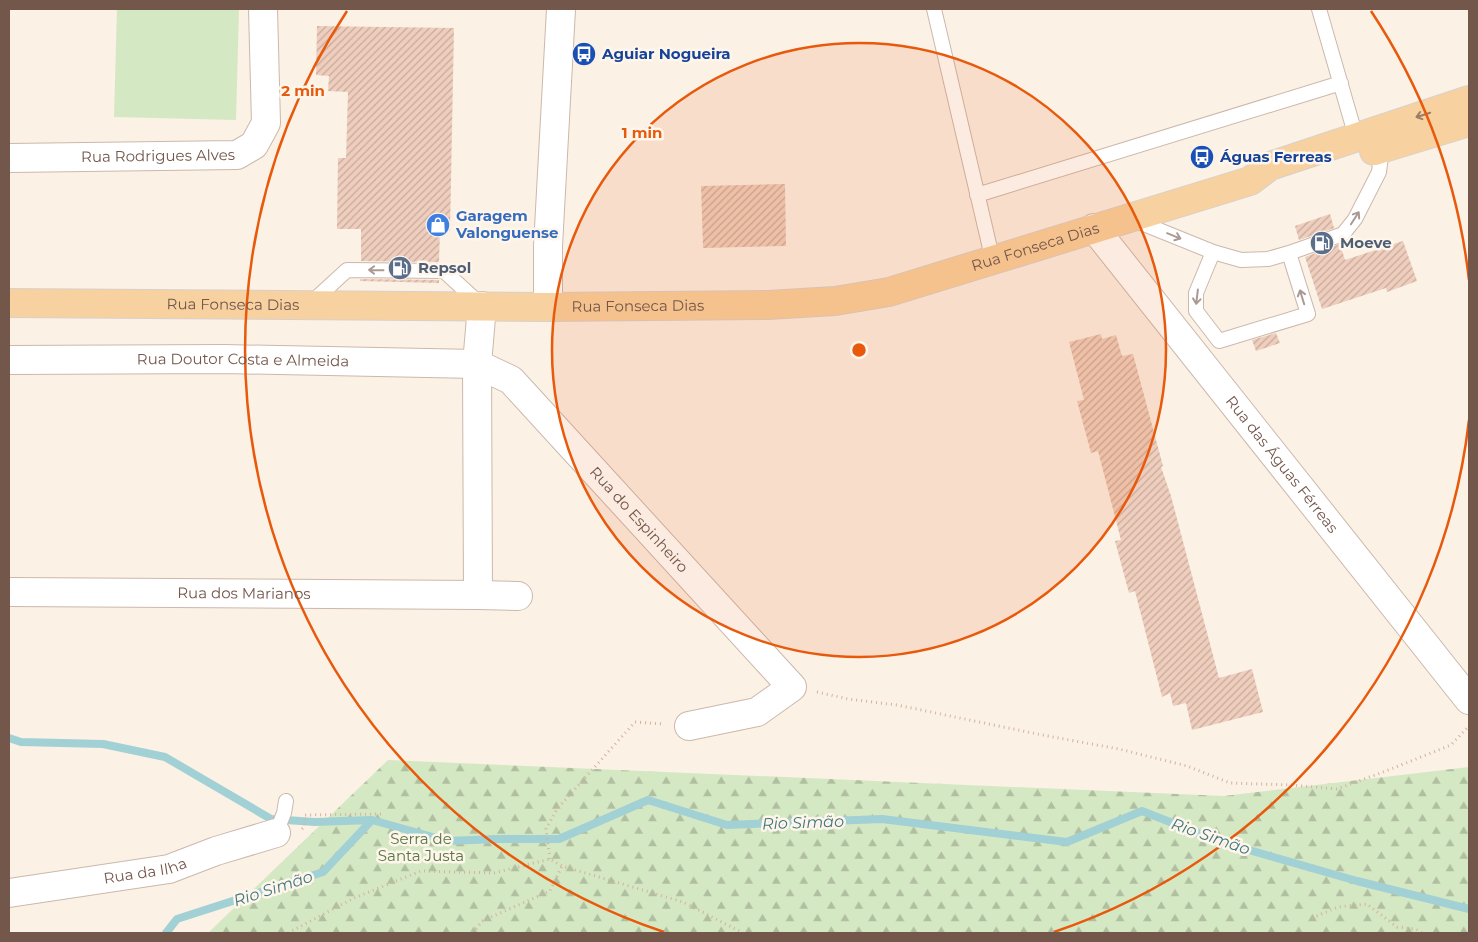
<svg xmlns="http://www.w3.org/2000/svg" width="1478" height="942" viewBox="0 0 1478 942" font-family="Montserrat,sans-serif">
	<style>
		.forest { fill: url(#forest-firs) }
		.garden { fill: #d5e8c4 }
		.lines { fill: none; stroke-linecap: round; stroke-linejoin: round }
		.stream { stroke: #a1d0d5; stroke-width: 8 }
		.building { fill: url(#building-hatch) }
		.service-casing { stroke: #ccb8ac; stroke-width: 16 }
		.minor-casing { stroke: #ccb8ac; stroke-width: 30 }
		.primary-casing { stroke: #d8d0cd; stroke-width: 30 }
		.path { stroke: #d4b2a1; stroke-width: 3; stroke-dasharray: 1 4; stroke-linecap: butt }
		.service { stroke: #fff; stroke-width: 14 }
		.minor { stroke: #fff; stroke-width: 28 }
		.primary { stroke: #f7d1a0; stroke-width: 28 }
		.oneway { stroke: #9b7c64 }
		.oneway2 { stroke: #ab9a93 }
		.ring { fill: none; stroke: #e8590c; stroke-width: 2.5 }
		.labels { text-anchor: middle; stroke-width: 5; stroke-linejoin: round; paint-order: stroke }
		.transit-label { font-size: 15px; font-weight: bold; fill: #164399; stroke: #fef5eb; text-anchor: start }
		.street-label { font-size: 15px; fill: #73574b; stroke: #fef5eb }
		.shop-label { font-size: 15px; font-weight: bold; fill: #366cbe; stroke: #fef5eb; text-anchor: start }
		.service-label { font-size: 15px; font-weight: bold; fill: #4e5e75; stroke: #fef5eb; text-anchor: start }
		.park-label { font-size: 15px; fill: #567844; stroke: #fef5eb }
		.water-label { font-size: 16px; font-style: italic; fill: #43787f; stroke: #fef5eb }
		.centre { fill: #e8590c; stroke: #fef5eb; stroke-width: 2.5 }
		.ring-label { font-size: 15px; text-anchor: middle; font-weight: bold; fill: #e8590c; stroke: #fef5eb; stroke-width: 5; stroke-linejoin: round; paint-order: stroke }
	</style>
	<defs>
		<pattern id="forest-firs" width="22" height="20" patternUnits="userSpaceOnUse" patternTransform="scale(1.25)"><rect width="22" height="20" fill="#d5e8c4"/><path d="M5 1l3.5 6h-7zM16 11l3.5 6h-7z" fill="#b1bfa1"/></pattern>
		<pattern id="building-hatch" width="6" height="6" patternUnits="userSpaceOnUse" patternTransform="scale(1.25)"><rect width="6" height="6" fill="#efcebe"/><path d="M-1 1l2-2M0 6l6-6M5 7l2-2" fill="none" stroke="#c6aa9c"/></pattern>
	</defs>
	<rect width="100%" height="100%" fill="#fbf1e5"/>
	<path class="forest" d="M 388,760 L 1224,796 L 1469,767 L 1469,933 L 208,933 Z"/>
	<path class="garden" d="M 117,9 L 239,9 L 236,120 L 114,117 Z"/>
	<g class="lines">
		<path class="stream" d="M 9,738 L 21,742 L 103,744 L 165,757 L 271,819 L 315,822 L 372,820
			M 166,933 L 177,919 L 323,872 L 372,820 L 447,841 L 497,839 L 559,839 L 648,800 L 727,825 L 882,819 L 1067,842 L 1142,811 L 1221,842 L 1357,881 L 1469,909"/>
	</g>
	<path class="building" d="M 317,26 L 454,28 L 450,231 L 440,231 L 439,262 L 361,261 L 361,229 L 337,229 L 338,158 L 346,158 L 348,92 L 328,91 L 329,76 L 316,75 Z
		M 785,184 L 786,246 L 703,248 L 701,186 Z
		M 1330,214 L 1334,228 L 1299,240 L 1295,226 Z
		M 1403,241 L 1417,281 L 1387,292 L 1386,288 L 1322,309 L 1305,257 L 1340,244 L 1345,260 Z
		M 360,279 L 439,280 L 439,283 L 360,281 Z
		M 1276,333 L 1280,343 L 1256,351 L 1252,340 Z
		M 1101,334 L 1102,339 L 1116,335 L 1122,356 L 1133,354 L 1163,466 L 1161,467 L 1171,496 L 1219,678 L 1252,669 L 1263,712 L 1192,730 L 1186,703 L 1173,706 L 1170,693 L 1162,697 L 1135,591 L 1129,593 L 1115,541 L 1121,540 L 1098,451 L 1091,453 L 1077,401 L 1084,400 L 1069,342 Z"/>
	<g class="lines">
		<g class="service-casing">
			<path id="service" d="M 934,9 L 993,261
				M 1319,9 L 1356,137
				M 977,195 L 1341,83
				M 1134,220 L 1213,252 L 1241,260 L 1268,259 L 1289,253 L 1343,234 L 1355,219 L 1379,172 L 1382,148 L 1380,147
				M 1213,252 L 1196,293 L 1196,311 L 1219,341 L 1308,314 L 1289,253
				M 311,303 L 347,270 L 444,271 L 481,305
				M 276,833 L 284,813 L 286,801"/>
		</g>
		<g class="minor-casing">
			<g id="minor">
				<path id="s1" d="M 9,158 L 237,155 L 254,145 L 266,123 L 263,9"/>
				<path id="s2" d="M 1094,228 L 1469,700"/>
				<path d="M 548,307 L 548,246 L 561,9"/>
				<path id="s3" d="M 9,360 L 224,359 L 477,364 L 511,380 L 792,687 L 757,712 L 689,726"/>
				<path id="s4" d="M 9,592 L 478,595 L 477,364 L 482,306"/>
				<path d="M 478,595 L 518,596"/>
				<path id="s5" d="M 9,893 L 169,869 L 216,851 L 276,833"/>
			</g>
		</g>
		<g class="primary-casing">
			<g id="primary">
				<path d="M 1374,151 L 1469,122"/>
				<path id="s6" d="M 9,303 L 548,307 L 768,305 L 835,301 L 889,292 L 1250,181 L 1270,166 L 1469,100"/>
			</g>
		</g>
		<path class="path" d="M 817,692 L 848,699 L 897,705 L 1042,735 L 1119,749 L 1187,766 L 1230,783 L 1291,785 L 1337,789 L 1386,771 L 1451,745 L 1469,726
			M 302,829 L 304,827 L 305,815 L 385,814
			M 550,859 L 546,829 L 557,809 L 635,722 L 664,724
			M 1312,918 L 1338,907 L 1367,904 L 1397,927 L 1416,929 L 1422,933
			M 288,933 L 354,898 L 421,871 L 494,873 L 550,859 L 562,866 L 683,902 L 743,933
			M 473,933 L 482,921 L 550,891 L 562,866"/>
		<use href="#service" class="service"/>
		<use href="#minor" class="minor"/>
		<use href="#primary" class="primary"/>
	</g>
	<defs><path id="oneway-shaft" d="M-6 0H5M1.5-3L5.5 0L1.5 3" fill="none" stroke-width="1.6" stroke-linecap="round" stroke-linejoin="round" transform="scale(1.25)"/></defs>
	<use class="oneway" href="#oneway-shaft" transform="translate(1423 115) rotate(162)"/>
	<g class="oneway2">
		<use href="#oneway-shaft" transform="translate(1355 218) rotate(-57)"/>
		<use href="#oneway-shaft" transform="translate(1174 236) rotate(22)"/>
		<use href="#oneway-shaft" transform="translate(376 270) rotate(-179)"/>
		<use href="#oneway-shaft" transform="translate(1197 297) rotate(97)"/>
		<use href="#oneway-shaft" transform="translate(1302 297) rotate(-107)"/>
	</g>
	<circle cx="859" cy="350" r="307" fill="#e8590c" fill-opacity=".12"/>
	<g class="ring">
		<circle cx="859" cy="350" r="307"/>
		<path d="M1469 420A614 614 0 0 1 1054 932M664 932A614 614 0 0 1 347 11M1371 11A614 614 0 0 1 1469 280"/>
	</g>
	<defs>
		<g id="bus-disc" transform="scale(1.25)"><circle r="9.5" fill="#1a4fb4" stroke="#fef5eb"/><path d="M-5-6H5V4H4V6H2V4H-2V6H-4V4H-5ZM-3.5-4V0h7V-4ZM-3.5 1.2v1.5H-2V1.2ZM2 1.2v1.5H3.5V1.2Z" fill="#fff"/></g>
		<g id="shop-disc" transform="scale(1.25)"><circle r="9.5" fill="#3f7fe0" stroke="#fef5eb"/><path d="M-5-2.5h2.3a2.7 3.5 0 0 1 5.4 0H5L5.5 6h-11ZM-1.5-2.5h3a1.5 2.3 0 0 0-3 0Z" fill="#fff"/></g>
		<g id="fuel-disc" transform="scale(1.25)"><circle r="9.5" fill="#5c6f8a" stroke="#fef5eb"/><path d="M-5.5-6h7V0h2V4h1.3V-2.5L3-4.5l.8-.8L6-3V5H2.5V1h-1V6h-7ZM-4.2-4.7v3.2H.2V-4.7Z" fill="#fff"/></g>
	</defs>
	<g fill-rule="evenodd">
		<use href="#bus-disc" x="584" y="54"/>
		<use href="#bus-disc" x="1202" y="157"/>
		<use href="#shop-disc" x="438" y="225"/>
		<use href="#fuel-disc" x="1322" y="243"/>
		<use href="#fuel-disc" x="400" y="268"/>
	</g>
	<g class="labels">
		<g class="transit-label">
			<text x="602" y="59">Aguiar Nogueira</text>
			<text x="1220" y="162">Águas Ferreas</text>
		</g>
		<g class="street-label">
			<text dy="5" stroke="none"><textPath href="#s1" startOffset="149">Rua Rodrigues Alves</textPath></text>
			<text dy="5" stroke="none"><textPath href="#s6" startOffset="1034">Rua Fonseca Dias</textPath></text>
			<text dy="5" stroke="none"><textPath href="#s6" startOffset="224">Rua Fonseca Dias</textPath></text>
			<text dy="5" stroke="none"><textPath href="#s6" startOffset="629">Rua Fonseca Dias</textPath></text>
			<text dy="5" stroke="none"><textPath href="#s3" startOffset="234">Rua Doutor Costa e Almeida</textPath></text>
			<text dy="5" stroke="none"><textPath href="#s2" startOffset="302">Rua das Águas Férreas</textPath></text>
			<text dy="5" stroke="none"><textPath href="#s3" startOffset="695">Rua do Espinheiro</textPath></text>
			<text dy="5" stroke="none"><textPath href="#s4" startOffset="235">Rua dos Marianos</textPath></text>
			<text dy="5" stroke="none"><textPath href="#s5" startOffset="138">Rua da Ilha</textPath></text>
		</g>
		<g class="shop-label">
			<text x="456" y="221">Garagem<tspan x="456" dy="17">Valonguense</tspan></text>
		</g>
		<g class="service-label">
			<text x="1340" y="248">Moeve</text>
			<text x="418" y="273">Repsol</text>
		</g>
		<g class="park-label">
			<text x="421" y="844">Serra de<tspan x="421" dy="17">Santa Justa</tspan></text>
		</g>
		<g class="water-label">
			<text transform="translate(803 822) rotate(-2)" y="6">Rio Simão</text>
			<text transform="translate(1211 836) rotate(19)" y="6">Rio Simão</text>
			<text transform="translate(273 888) rotate(-18)" y="6">Rio Simão</text>
		</g>
	</g>
	<circle cx="859" cy="350" r="8" class="centre"/>
	<g class="ring-label">
		<text x="303" y="96">2 min</text>
		<text x="642" y="138">1 min</text>
	</g>
	<rect width="1478" height="942" fill="none" stroke="#73574b" stroke-width="20"/>
</svg>
